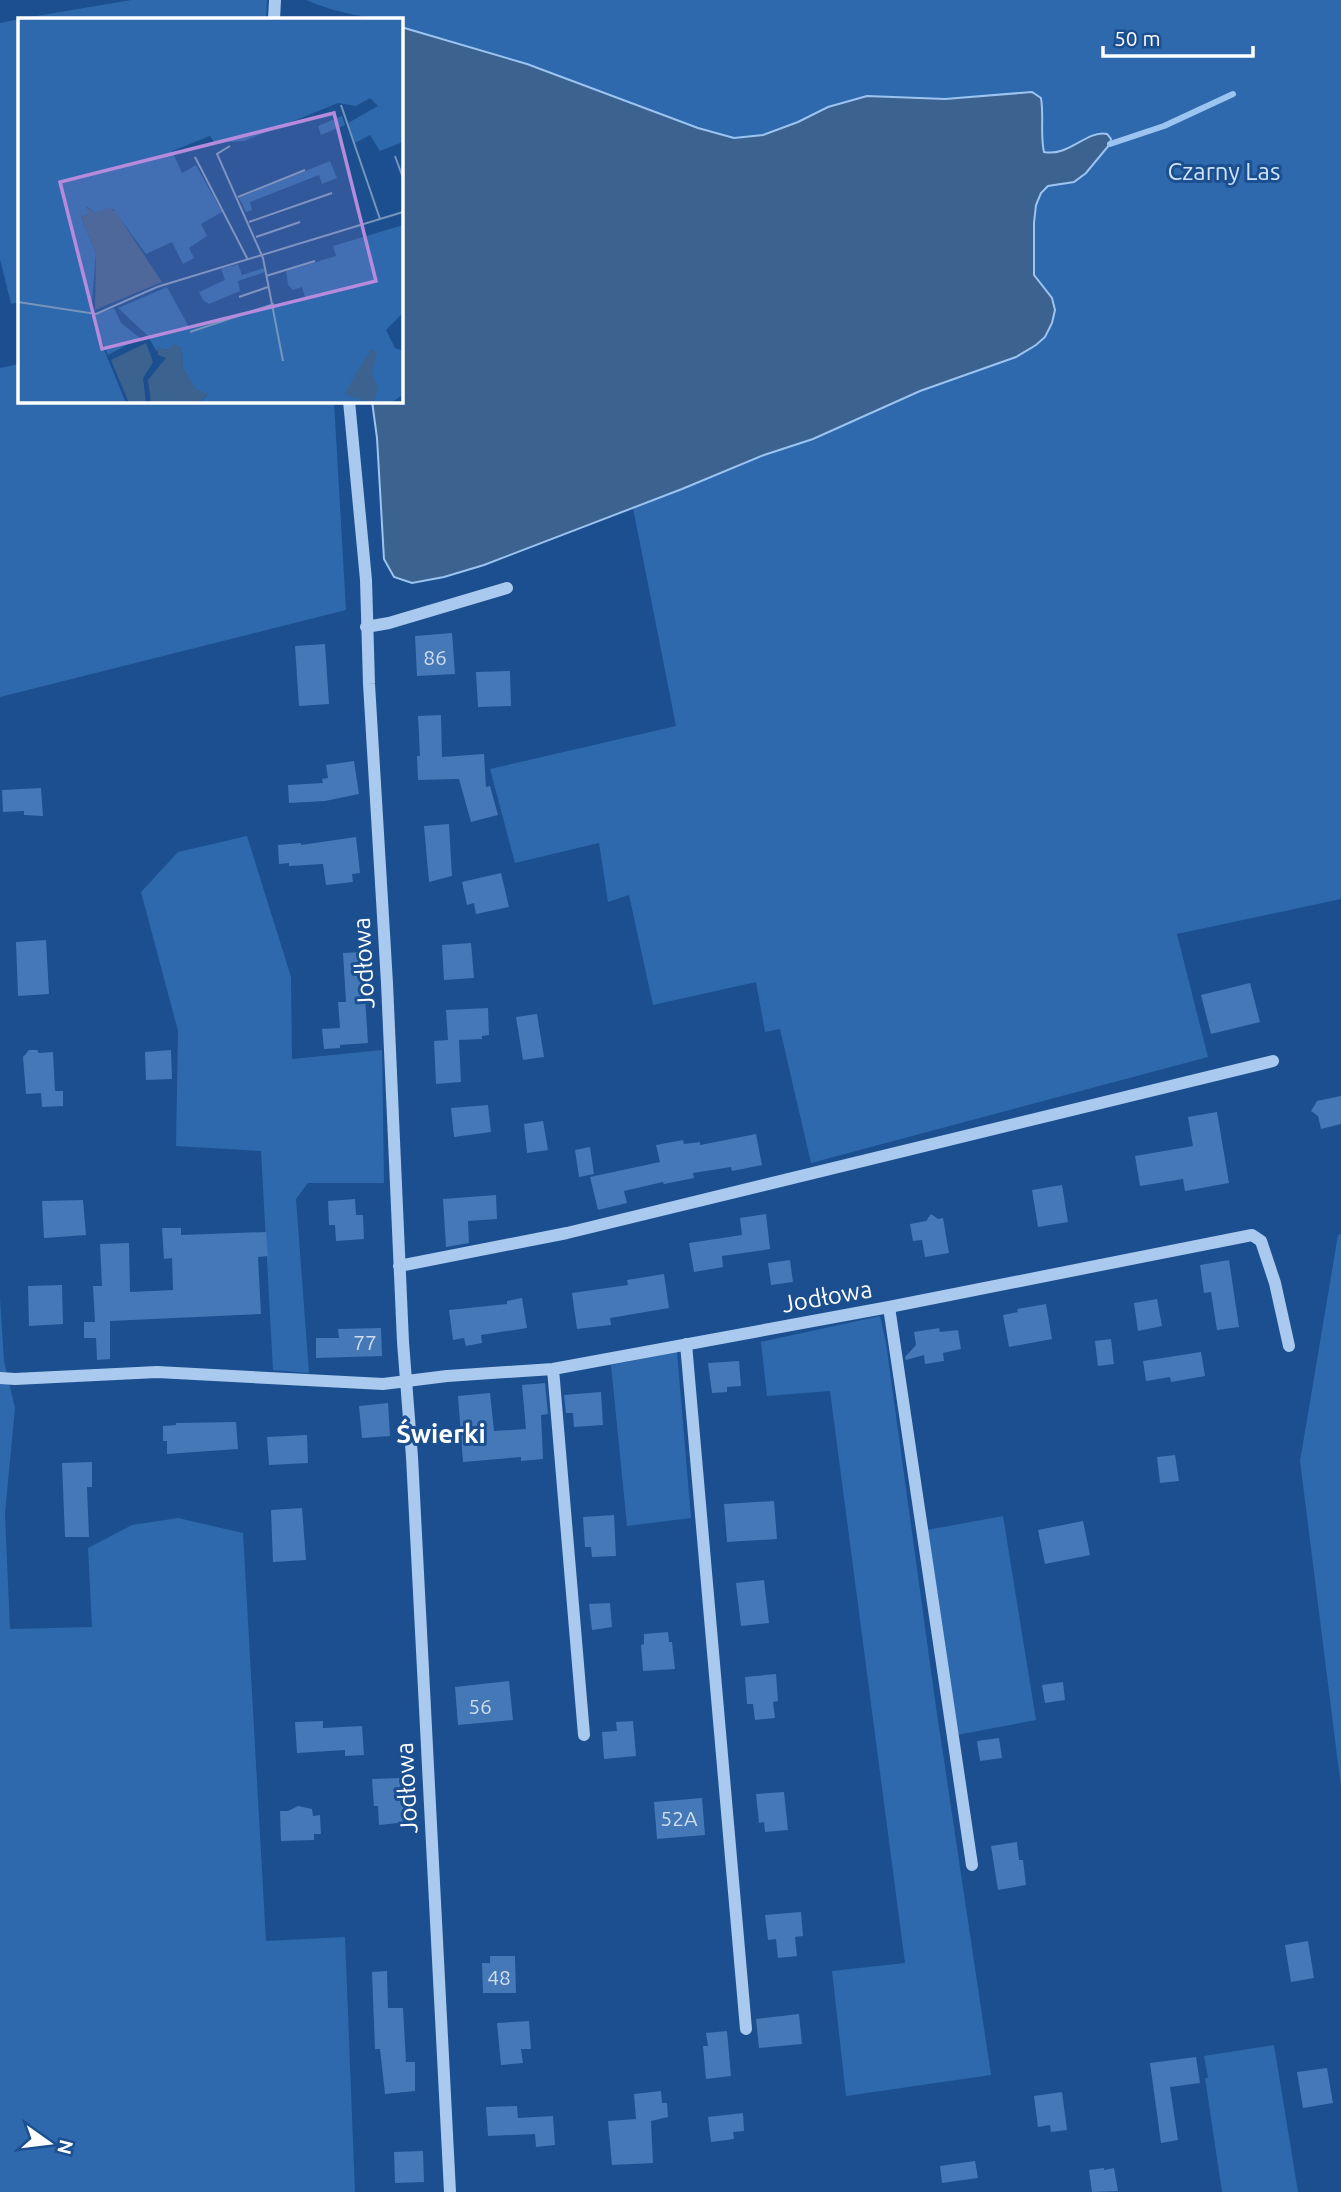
<svg xmlns="http://www.w3.org/2000/svg" width="1341" height="2192" viewBox="0 0 1341 2192" font-family="Ubuntu,sans-serif">
	<style>
		.green { fill: #2e69ad }
		.water { fill: #3c6290; stroke: #9cc4f0; stroke-width: 2 }
		.lines { fill: none; stroke-linecap: round; stroke-linejoin: round }
		.stream { stroke: #9cc4f0; stroke-width: 6 }
		.building { fill: #4478b7 }
		.minor { stroke: #a9c9ee; stroke-width: 12 }
		.labels { text-anchor: middle; stroke-width: 6; stroke-linejoin: round; paint-order: stroke }
		.number-label { font-size: 21px; fill: #d0dded }
		.park-label { font-size: 24px; fill: #cfe3fa; stroke: #1b4f8f }
		.street-label { font-size: 24px; fill: #fff; stroke: #1b4f8f }
		.neighbourhood-label { font-size: 26px; font-weight: bold; fill: #fff; stroke: #1b4f8f }
		.inset-road { fill: none; stroke: #7695bc; stroke-width: 2 }
		.view { fill: #b68bdc; fill-opacity: 0.15; stroke: #b68bdc; stroke-width: 3.5 }
		.inset-edge { fill: none; stroke: #fff; stroke-width: 3.5 }
	</style>
	<rect width="100%" height="100%" fill="#1b4f8f"/>
	<path class="green" d="M 131,0 L 267,0 L 266,19 L 19,19 Z
		M 306,0 L 1341,0 L 1341,899 L 1177,934 L 1208,1057 L 811,1163 L 780,1029 L 765,1032 L 756,982 L 653,1005 L 629,895 L 608,902 L 599,843 L 515,863 L 490,769 L 676,726 L 633,508 L 764,455 L 813,439 L 920,391 L 1036,345 L 1045,337 L 1052,323 L 1052,298 L 1034,275 L 1033,251 L 1036,205 L 1041,193 L 1048,186 L 1086,173 L 1110,144 L 1099,132 L 1055,154 L 1044,152 C 1040,134 1044,116 1041,98 L 1032,92 L 945,99 L 867,96 L 828,107 L 798,122 L 763,135 L 734,138 L 698,128 L 527,64 L 401,27 L 401,19 C 369,19 336,13 306,0 Z
		M 19,19 L 19,302 L 11,304 L 0,259 L 0,23 Z
		M 19,364 L 19,401 L 334,401 L 346,610 L 0,697 L 0,368 Z
		M 247,836 L 291,977 L 292,1059 L 382,1050 L 384,1183 L 308,1183 L 296,1199 L 309,1373 L 273,1370 L 261,1151 L 176,1146 L 178,1031 L 141,892 L 178,852 Z
		M 1341,1234 L 1341,1787 L 1300,1461 L 1338,1235 Z
		M 0,1298 L 4,1361 L 15,1408 L 5,1513 L 10,1629 L 92,1627 L 88,1548 L 132,1525 L 178,1518 L 243,1533 L 266,1941 L 345,1937 L 355,2192 L 0,2192 Z
		M 880,1316 L 886,1343 L 935,1700 L 991,2075 L 846,2096 L 832,1971 L 905,1963 L 830,1391 L 767,1396 L 761,1342 Z
		M 677,1352 L 691,1518 L 627,1526 L 611,1365 Z
		M 1003,1516 L 1036,1720 L 957,1735 L 927,1530 Z
		M 1274,2045 L 1298,2192 L 1222,2192 L 1205,2078 L 1208,2078 L 1204,2056 Z"/>
	<path class="water" d="M 401,27 L 527,64 L 698,128 L 734,138 L 763,135 L 798,122 L 828,107 L 867,96 L 945,99 L 1032,92 L 1041,98 C 1044,116 1040,135 1044,152 C 1069,157 1086,130 1107,134 L 1111,139 L 1110,144 L 1086,173 L 1074,182 L 1048,186 L 1041,193 L 1036,205 L 1034,223 L 1034,275 L 1052,298 L 1055,310 L 1052,323 L 1045,337 L 1036,345 L 1016,357 L 920,391 L 813,439 L 764,455 L 682,489 L 484,565 L 444,577 L 412,583 L 394,577 L 384,559 L 377,438 L 372,401 L 401,401 Z"/>
	<g class="lines">
		<path class="stream" d="M 1110,144 L 1164,126 L 1233,94"/>
	</g>
	<path class="building" d="M 452,633 L 455,674 L 417,676 L 415,636 Z
		M 325,644 L 329,704 L 299,706 L 295,646 Z
		M 510,671 L 511,706 L 478,707 L 476,672 Z
		M 441,715 L 442,757 L 484,754 L 486,787 L 490,786 L 498,815 L 471,822 L 459,779 L 418,780 L 417,756 L 420,756 L 418,716 Z
		M 354,761 L 359,794 L 325,801 L 289,803 L 288,785 L 323,783 L 322,779 L 328,778 L 326,765 Z
		M 41,788 L 43,816 L 24,815 L 24,811 L 3,812 L 2,790 Z
		M 449,824 L 452,876 L 429,882 L 424,826 Z
		M 356,837 L 360,873 L 352,874 L 353,882 L 326,885 L 323,864 L 289,866 L 289,863 L 279,864 L 278,845 L 301,843 L 301,845 Z
		M 501,873 L 509,907 L 476,914 L 474,903 L 467,905 L 462,882 Z
		M 46,940 L 49,994 L 18,996 L 16,942 Z
		M 471,943 L 474,978 L 444,980 L 442,945 Z
		M 362,952 L 368,1043 L 340,1045 L 340,1048 L 324,1049 L 322,1029 L 340,1028 L 338,1002 L 346,1002 L 343,953 Z
		M 1250,983 L 1260,1022 L 1211,1034 L 1201,995 Z
		M 488,1008 L 489,1035 L 482,1036 L 482,1039 L 459,1040 L 461,1082 L 436,1084 L 434,1041 L 448,1040 L 446,1010 Z
		M 537,1014 L 544,1057 L 523,1060 L 516,1017 Z
		M 29,1050 L 37,1050 L 39,1053 L 53,1052 L 55,1091 L 63,1091 L 63,1106 L 42,1107 L 41,1093 L 26,1094 L 23,1057 Z
		M 171,1050 L 172,1079 L 146,1080 L 145,1052 Z
		M 1341,1096 L 1341,1124 L 1321,1129 L 1318,1116 L 1311,1111 L 1317,1101 Z
		M 488,1105 L 491,1132 L 454,1137 L 451,1108 Z
		M 1217,1112 L 1229,1183 L 1185,1191 L 1183,1179 L 1140,1186 L 1135,1156 L 1193,1146 L 1188,1117 Z
		M 543,1121 L 548,1150 L 527,1153 L 524,1124 Z
		M 756,1134 L 762,1165 L 732,1171 L 731,1167 L 693,1173 L 694,1178 L 664,1184 L 663,1182 L 624,1191 L 627,1203 L 598,1210 L 590,1177 L 660,1162 L 656,1145 L 683,1140 L 684,1144 L 700,1142 L 700,1145 Z
		M 590,1147 L 594,1174 L 579,1177 L 575,1150 Z
		M 1062,1185 L 1068,1222 L 1038,1227 L 1032,1190 Z
		M 496,1195 L 497,1219 L 468,1221 L 469,1243 L 446,1247 L 443,1199 Z
		M 355,1199 L 356,1215 L 363,1215 L 364,1239 L 336,1241 L 335,1225 L 329,1225 L 328,1201 Z
		M 83,1200 L 86,1235 L 44,1238 L 42,1201 Z
		M 766,1214 L 770,1249 L 722,1256 L 723,1267 L 694,1272 L 689,1243 L 742,1235 L 740,1218 Z
		M 931,1214 L 938,1219 L 943,1218 L 949,1253 L 925,1257 L 922,1240 L 913,1241 L 910,1224 L 926,1221 Z
		M 162,1228 L 181,1228 L 181,1235 L 266,1232 L 268,1256 L 258,1257 L 261,1314 L 110,1321 L 110,1359 L 97,1360 L 96,1338 L 84,1338 L 84,1322 L 95,1322 L 93,1286 L 102,1286 L 100,1244 L 129,1243 L 130,1292 L 173,1290 L 172,1258 L 164,1259 Z
		M 790,1260 L 793,1282 L 771,1285 L 768,1263 Z
		M 1229,1260 L 1239,1327 L 1217,1330 L 1211,1292 L 1204,1293 L 1200,1265 Z
		M 664,1274 L 669,1308 L 610,1318 L 611,1325 L 577,1329 L 572,1293 L 628,1285 L 627,1280 Z
		M 62,1285 L 63,1324 L 29,1326 L 28,1286 Z
		M 522,1298 L 527,1328 L 481,1335 L 482,1343 L 466,1346 L 464,1338 L 453,1340 L 449,1310 L 507,1304 L 507,1301 Z
		M 1157,1299 L 1162,1326 L 1138,1331 L 1134,1303 Z
		M 1046,1304 L 1052,1339 L 1009,1347 L 1003,1315 L 1018,1312 L 1017,1309 Z
		M 381,1328 L 382,1356 L 316,1358 L 316,1338 L 339,1338 L 338,1329 Z
		M 939,1328 L 940,1332 L 958,1330 L 961,1349 L 943,1353 L 944,1361 L 925,1364 L 924,1355 L 906,1360 L 905,1357 L 916,1345 L 914,1332 Z
		M 1111,1339 L 1114,1364 L 1098,1366 L 1095,1341 Z
		M 1201,1352 L 1205,1376 L 1171,1382 L 1170,1377 L 1146,1381 L 1143,1361 Z
		M 739,1361 L 741,1386 L 727,1387 L 727,1392 L 712,1393 L 708,1363 Z
		M 545,1383 L 548,1414 L 541,1415 L 543,1459 L 521,1461 L 521,1457 L 463,1462 L 458,1396 L 490,1393 L 494,1431 L 526,1429 L 522,1385 Z
		M 601,1392 L 603,1425 L 574,1427 L 573,1413 L 566,1413 L 564,1395 Z
		M 388,1403 L 390,1436 L 362,1438 L 359,1406 Z
		M 236,1422 L 238,1449 L 167,1454 L 167,1441 L 163,1441 L 163,1426 L 176,1425 L 176,1423 Z
		M 307,1435 L 308,1463 L 269,1465 L 267,1437 Z
		M 1175,1455 L 1179,1481 L 1160,1483 L 1157,1457 Z
		M 92,1462 L 92,1487 L 87,1487 L 89,1537 L 65,1537 L 62,1463 Z
		M 774,1501 L 777,1539 L 727,1542 L 724,1504 Z
		M 302,1508 L 306,1560 L 273,1562 L 271,1510 Z
		M 614,1515 L 616,1556 L 592,1557 L 591,1547 L 585,1547 L 583,1517 Z
		M 1083,1521 L 1090,1555 L 1045,1564 L 1038,1530 Z
		M 764,1580 L 769,1623 L 741,1626 L 736,1583 Z
		M 610,1603 L 612,1627 L 592,1630 L 589,1604 Z
		M 668,1632 L 669,1642 L 672,1642 L 675,1669 L 643,1671 L 641,1645 L 644,1644 L 644,1634 Z
		M 776,1674 L 778,1701 L 773,1702 L 775,1718 L 755,1720 L 753,1704 L 747,1704 L 745,1677 Z
		M 509,1681 L 513,1720 L 458,1725 L 455,1687 Z
		M 1063,1682 L 1065,1700 L 1045,1703 L 1042,1685 Z
		M 323,1721 L 323,1728 L 362,1726 L 364,1755 L 345,1756 L 345,1750 L 297,1753 L 295,1722 Z
		M 633,1721 L 636,1756 L 604,1759 L 602,1732 L 617,1731 L 616,1722 Z
		M 999,1738 L 1002,1758 L 980,1761 L 977,1741 Z
		M 400,1778 L 401,1800 L 406,1799 L 408,1822 L 379,1825 L 378,1806 L 374,1806 L 372,1779 Z
		M 784,1792 L 788,1830 L 765,1832 L 764,1822 L 759,1823 L 756,1794 Z
		M 702,1798 L 705,1835 L 657,1839 L 654,1802 Z
		M 298,1806 L 312,1809 L 313,1816 L 320,1815 L 321,1834 L 314,1834 L 314,1840 L 281,1841 L 280,1811 L 288,1811 Z
		M 1017,1842 L 1019,1860 L 1023,1860 L 1026,1885 L 998,1890 L 991,1846 Z
		M 801,1912 L 803,1936 L 795,1937 L 797,1956 L 778,1958 L 776,1939 L 768,1940 L 765,1915 Z
		M 1308,1941 L 1314,1978 L 1291,1982 L 1285,1945 Z
		M 490,1956 L 515,1956 L 516,1993 L 483,1993 L 482,1963 L 490,1963 Z
		M 387,1971 L 388,2008 L 403,2008 L 406,2062 L 415,2062 L 415,2091 L 385,2094 L 380,2049 L 375,2049 L 372,1972 Z
		M 799,2014 L 802,2044 L 759,2048 L 756,2019 Z
		M 529,2021 L 531,2049 L 521,2049 L 523,2063 L 501,2065 L 497,2023 Z
		M 727,2031 L 731,2076 L 706,2079 L 703,2046 L 708,2046 L 706,2033 Z
		M 1196,2057 L 1200,2083 L 1170,2087 L 1178,2140 L 1161,2143 L 1150,2063 Z
		M 1327,2068 L 1333,2103 L 1303,2108 L 1297,2072 Z
		M 661,2091 L 662,2103 L 667,2103 L 668,2117 L 651,2121 L 653,2163 L 612,2165 L 608,2121 L 636,2119 L 634,2094 Z
		M 1062,2092 L 1067,2130 L 1051,2132 L 1050,2125 L 1038,2127 L 1034,2096 Z
		M 517,2106 L 518,2118 L 553,2116 L 555,2145 L 536,2147 L 535,2134 L 488,2136 L 486,2107 Z
		M 743,2113 L 744,2131 L 733,2132 L 734,2139 L 711,2142 L 708,2117 Z
		M 423,2151 L 424,2182 L 395,2183 L 394,2152 Z
		M 975,2161 L 978,2178 L 942,2183 L 940,2166 Z
		M 1104,2168 L 1104,2170 L 1114,2168 L 1118,2191 L 1092,2192 L 1089,2170 Z"/>
	<g class="lines">
		<path class="minor" d="M 274,19 L 275,0
			M 349,401 L 366,580 L 369,684 L 387,983 L 403,1342 L 412,1457 L 450,2192
			M 366,627 L 389,623 L 507,588
			M 399,1266 L 567,1233 L 1273,1061
			M 889,1307 L 972,1865
			M 686,1344 L 746,2029
			M 553,1369 L 584,1735
			M 0,1378 L 15,1379 L 157,1372 L 383,1384 L 447,1376 L 553,1369 L 889,1307 L 1252,1235 L 1261,1241 L 1275,1283 L 1289,1346"/>
	</g>
	<g class="labels">
		<g class="number-label">
			<text x="435" y="665">86</text>
			<text x="365" y="1350">77</text>
			<text x="480" y="1714">56</text>
			<text x="679" y="1826">52A</text>
			<text x="499" y="1985">48</text>
		</g>
		<g class="park-label">
			<text x="1224" y="180">Czarny Las</text>
		</g>
		<g class="street-label">
			<text transform="translate(364 963) rotate(-93)" y="8">Jodłowa</text>
			<text transform="translate(827 1297) rotate(-10)" y="8">Jodłowa</text>
			<text transform="translate(407 1788) rotate(-93)" y="8">Jodłowa</text>
		</g>
		<g class="neighbourhood-label">
			<text x="441" y="1443">Świerki</text>
		</g>
	</g>
	<g transform="translate(18 18)">
		<rect width="385" height="385" fill="#1b4f8f"/>
		<path d="M 0,0 L 385,0 L 385,124 L 362,133 L 352,117 L 337,125 L 330,105 L 360,88 L 352,80 L 338,88 L 320,85 L 226,123 L 197,125 L 192,118 L 154,133 L 164,155 L 178,147 L 204,194 L 183,206 L 189,218 L 171,230 L 176,240 L 165,246 L 154,224 L 128,236 L 95,191 L 77,195 L 68,188 L 71,196 L 63,199 L 78,235 L 73,298 L 96,290 L 103,305 L 122,320 L 90,337 L 73,300 L 108,385 L 0,385 ZM 324,98 L 327,107 L 303,117 L 300,108 ZM 312,143 L 319,160 L 304,166 L 301,157 L 232,184 L 234,192 L 228,194 L 221,180 ZM 385,207 L 385,295 L 368,312 L 377,330 L 385,333 L 385,377 L 372,385 L 180,385 L 189,378 L 178,372 L 165,350 L 164,334 L 140,330 L 139,334 L 129,317 L 100,290 L 149,269 L 172,311 L 273,283 L 287,279 L 284,269 L 275,272 L 270,267 L 268,253 L 318,238 L 315,228 ZM 220,246 L 224,257 L 246,250 L 247,254 L 220,263 L 222,273 L 191,286 L 185,282 L 181,274 L 207,262 L 203,251 Z" fill="#2e69ad"/>
		<path d="M 67,188 L 77,195 L 90,190 L 97,193 L 144,264 L 77,292 L 78,235 L 63,199 L 71,196 ZM 128,325 L 135,344 L 125,360 L 128,385 L 111,385 L 93,342 ZM 156,326 L 164,330 L 165,350 L 178,371 L 191,376 L 180,385 L 133,385 L 130,362 L 148,340 L 140,337 L 140,329 L 149,332 ZM 353,331 L 359,335 L 354,353 L 360,372 L 355,385 L 326,376 Z" fill="#3c6290"/>
		<path class="inset-road" d="M 323,87 L 362,201M 212,128 L 199,136 L 245,240 L 265,343M 377,138 L 385,160M 177,139 L 230,242M 220,179 L 287,152M 231,204 L 314,175M 238,219 L 282,204M 248,258 L 297,243M 221,279 L 250,269M 0,284 L 78,296 L 139,269 L 385,194M 172,314 L 256,286"/>
		<path class="view" d="M 316,95 L 358,263 L 84,331 L 42,164 Z"/>
		<rect width="385" height="385" class="inset-edge"/>
	</g>
	<g transform="translate(49 2143) rotate(104)" stroke="#1b4f8f" stroke-width="5" paint-order="stroke">
	<path d="M0-5L12 26L0 18L-12 26Z" fill="#ffffff"/>
	<text y="-10" font-size="19" font-weight="bold" text-anchor="middle" fill="#ffffff">N</text>
	</g>
	<path d="M1103 46v10h150v-10" fill="none" stroke="#ffffff" stroke-width="3.5"/>
	<text x="1114" y="46" font-size="21" fill="#ffffff" stroke="#1b4f8f" stroke-width="5" paint-order="stroke">50 m</text>
</svg>
